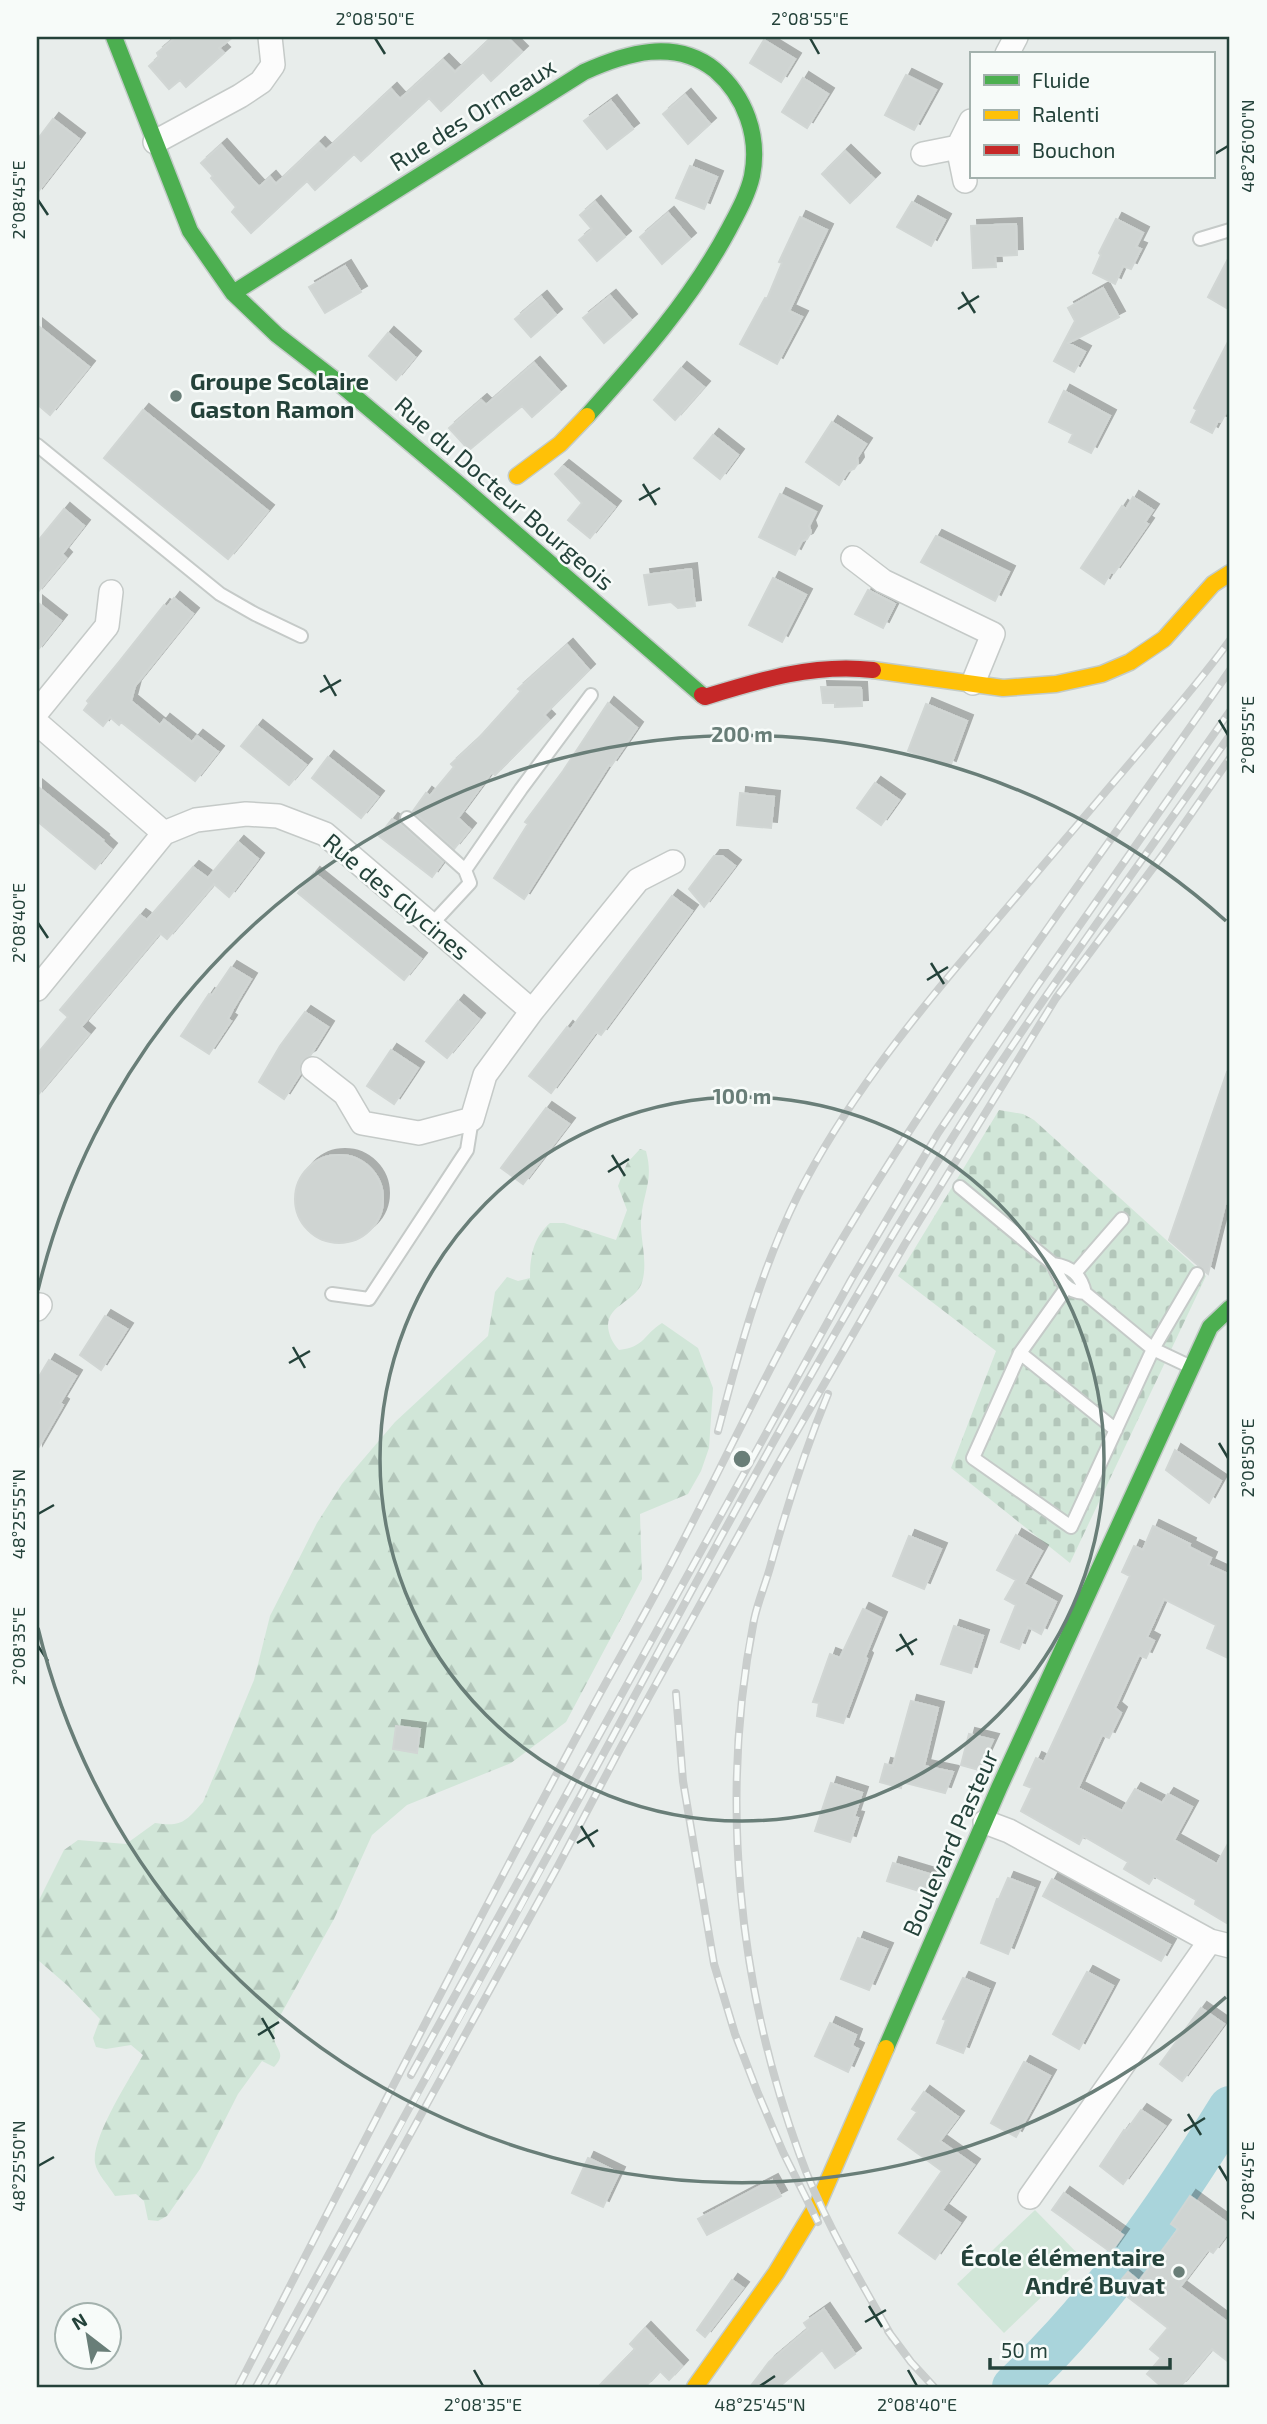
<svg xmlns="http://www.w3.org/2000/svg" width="1267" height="2424" viewBox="0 0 1267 2424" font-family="'Exo 2',sans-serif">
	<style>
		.forest { fill: url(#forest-firs) }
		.cemetery { fill: url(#cemetery-stones) }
		.garden { fill: #d1e6d8 }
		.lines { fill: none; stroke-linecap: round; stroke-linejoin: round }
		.river { stroke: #a9d4db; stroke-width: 44 }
		.building { fill: #cfd4d2; stroke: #d1d6d4; stroke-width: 2; filter: url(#shadow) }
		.lane-casing { stroke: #c5cac8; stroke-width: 16 }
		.street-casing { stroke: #c5cac8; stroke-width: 26 }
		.fast-casing { stroke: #c3cbc8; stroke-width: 19 }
		.slow-casing { stroke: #c3cbc8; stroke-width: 19 }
		.jam-casing { stroke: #c3cbc8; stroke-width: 19 }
		.lane { stroke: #fcfcfc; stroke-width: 12 }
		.street { stroke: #fcfcfc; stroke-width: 23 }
		.fast { stroke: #4caf50; stroke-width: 16 }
		.slow { stroke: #ffc107; stroke-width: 16 }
		.jam { stroke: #c62828; stroke-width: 16 }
		.rail-casing { stroke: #c9cdcc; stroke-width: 8 }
		.rail { stroke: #f7fbf9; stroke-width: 5; stroke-dasharray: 16; stroke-linecap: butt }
		.ticks { fill: none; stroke: #24423a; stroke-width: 2.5 }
		.ring { fill: none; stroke: #697e78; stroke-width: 3.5 }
		.poi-dot { fill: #697e78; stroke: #f7fbf9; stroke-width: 2.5 }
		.labels { text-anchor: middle; stroke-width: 5; stroke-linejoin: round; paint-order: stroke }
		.street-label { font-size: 24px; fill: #24423a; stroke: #f7fbf9 }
		.poi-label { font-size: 24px; font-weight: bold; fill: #24423a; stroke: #f7fbf9; text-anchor: start }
		.centre { fill: #697e78; stroke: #f7fbf9; stroke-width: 3.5 }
		.ring-label { font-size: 21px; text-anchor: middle; font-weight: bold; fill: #697e78; stroke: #f7fbf9; stroke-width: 5; stroke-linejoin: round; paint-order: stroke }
		.neatline { fill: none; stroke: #24423a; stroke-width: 2.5 }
		.ticks-label { font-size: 18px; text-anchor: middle; fill: #24423a }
	</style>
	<defs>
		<pattern id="forest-firs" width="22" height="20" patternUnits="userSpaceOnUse" patternTransform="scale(1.75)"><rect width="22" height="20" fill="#d1e6d8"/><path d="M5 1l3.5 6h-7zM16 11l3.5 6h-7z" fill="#b3c6ba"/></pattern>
		<pattern id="cemetery-stones" width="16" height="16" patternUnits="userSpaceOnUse" patternTransform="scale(1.75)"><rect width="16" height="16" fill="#d1e6d8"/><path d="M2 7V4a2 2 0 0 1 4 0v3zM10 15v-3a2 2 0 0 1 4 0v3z" fill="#b3c6ba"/></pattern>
		<filter id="shadow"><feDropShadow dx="6" dy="-6" stdDeviation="0" flood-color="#0004"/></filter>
	</defs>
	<rect width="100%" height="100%" fill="#e8edeb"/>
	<path class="forest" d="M 640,1149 L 646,1151 C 654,1181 643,1192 641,1220 C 640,1240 649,1265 641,1285 C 633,1302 609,1305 608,1325 C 608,1334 613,1344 619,1350 C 645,1347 643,1335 662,1323 L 698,1348 L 713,1388 L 709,1448 L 701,1471 L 688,1494 L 640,1514 L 642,1579 L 566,1722 L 511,1763 L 407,1805 L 372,1835 L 334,1919 L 275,2025 C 275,2029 274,2033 274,2038 C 276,2051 287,2053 274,2067 L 262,2061 L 238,2094 L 200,2169 L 167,2216 L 158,2221 L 148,2220 L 144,2201 L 136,2194 L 115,2196 C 109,2186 97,2174 95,2163 C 91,2138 130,2078 143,2055 L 131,2045 L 106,2049 L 96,2047 L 93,2038 L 100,2019 L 68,1986 L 38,1960 L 37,1904 L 64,1850 L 78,1840 L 126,1844 L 155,1823 C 182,1827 185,1822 203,1802 L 254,1680 L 270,1616 L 317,1523 L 342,1484 L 395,1422 L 488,1336 L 495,1292 L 507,1277 L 518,1281 L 530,1278 C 530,1257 533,1238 550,1223 L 564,1223 L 616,1240 L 627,1210 L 618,1186 L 627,1163 Z"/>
	<path class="cemetery" d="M 999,1110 L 1023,1114 L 1034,1120 L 1206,1276 L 1070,1563 L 951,1468 L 996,1351 L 898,1276 Z"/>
	<path class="garden" d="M 1035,2210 L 1082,2258 L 1004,2333 L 957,2284 Z"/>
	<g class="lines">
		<path class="river" d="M 1014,2387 C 1101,2306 1168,2208 1230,2108"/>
	</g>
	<path class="building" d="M 176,37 L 233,37 L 219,48 L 224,53 L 186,87 L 180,80 L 169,89 L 149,66 L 159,57 L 157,53 Z
		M 492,37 L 507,37 L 522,52 L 491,81 L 483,72 L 441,111 L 429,98 L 361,161 L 354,154 L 315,190 L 307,181 L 251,233 L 232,212 L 236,207 L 211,178 L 213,176 L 201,163 L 221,145 L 259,187 L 270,177 L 276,184 L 319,143 L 326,150 L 391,89 L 400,99 L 443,60 L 455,72 Z
		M 764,40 L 795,59 L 781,82 L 750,63 Z
		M 906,75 L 936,90 L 914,130 L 885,115 Z
		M 803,78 L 828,94 L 807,128 L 782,112 Z
		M 685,95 L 710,124 L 688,144 L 663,114 Z
		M 611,101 L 633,129 L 607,149 L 584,121 Z
		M 53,119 L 79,139 L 37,193 L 37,140 Z
		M 845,151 L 874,179 L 850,203 L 822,174 Z
		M 690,166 L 717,177 L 704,209 L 676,198 Z
		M 595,202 L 625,237 L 597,261 L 579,240 L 592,229 L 580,215 Z
		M 912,202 L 945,220 L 931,246 L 897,227 Z
		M 668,213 L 690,239 L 662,264 L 640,237 Z
		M 800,217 L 827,230 L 789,311 L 802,317 L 777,364 L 740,344 L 765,298 L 767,299 L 782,263 L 779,262 Z
		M 1116,219 L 1143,233 L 1136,247 L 1141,249 L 1131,269 L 1123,266 L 1115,284 L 1093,273 L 1101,255 L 1099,253 Z
		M 1016,224 L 1017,255 L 995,256 L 996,267 L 973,268 L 971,226 Z
		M 1230,255 L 1230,310 L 1208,297 Z
		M 345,266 L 361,292 L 325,313 L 309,287 Z
		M 1103,288 L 1119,317 L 1068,343 L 1085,352 L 1074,372 L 1054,361 L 1075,321 L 1068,308 Z
		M 610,296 L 631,320 L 604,343 L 583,318 Z
		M 541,297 L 556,315 L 531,337 L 515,319 Z
		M 37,325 L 89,367 L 50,415 L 37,404 Z
		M 388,333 L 415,357 L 396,380 L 369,356 Z
		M 1230,338 L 1230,405 L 1221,422 L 1218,421 L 1212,433 L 1191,422 L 1197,410 L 1194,408 Z
		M 534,363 L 560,392 L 532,417 L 522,406 L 469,450 L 449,428 L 481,400 L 486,405 Z
		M 681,368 L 704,387 L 675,420 L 654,400 Z
		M 1064,391 L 1110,416 L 1091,453 L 1069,442 L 1073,434 L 1049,422 Z
		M 143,410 L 268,511 L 228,559 L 104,458 Z
		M 832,422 L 866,444 L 857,458 L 858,463 L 854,469 L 848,471 L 839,485 L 806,462 Z
		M 713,435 L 738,455 L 720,479 L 694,458 Z
		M 563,466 L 615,507 L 590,538 L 568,520 L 582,503 L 555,474 Z
		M 780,494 L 816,512 L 809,526 L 811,532 L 807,539 L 802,541 L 795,555 L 759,537 Z
		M 1133,497 L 1153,510 L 1145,522 L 1148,524 L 1114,573 L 1111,572 L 1104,584 L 1081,568 L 1122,506 L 1126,509 Z
		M 64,509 L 84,526 L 62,554 L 66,558 L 37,593 L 37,542 Z
		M 936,536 L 1009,572 L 995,601 L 921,562 Z
		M 691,569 L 695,606 L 678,608 L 671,602 L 649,605 L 644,575 Z
		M 773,578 L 806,595 L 782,642 L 749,625 Z
		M 868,590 L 895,604 L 883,628 L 855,614 Z
		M 174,598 L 193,614 L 135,686 L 131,701 L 160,725 L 164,720 L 192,742 L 197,736 L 218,752 L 195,781 L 121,722 L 119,725 L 110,717 L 103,726 L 84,710 L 89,703 L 87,701 L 119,662 L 164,605 L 167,607 Z
		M 37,602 L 61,621 L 37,651 Z
		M 567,645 L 589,670 L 544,715 L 549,720 L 495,775 L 492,772 L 458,818 L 470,829 L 454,849 L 413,811 L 426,793 L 430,796 L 454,767 L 451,764 L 478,739 L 521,691 L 518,689 Z
		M 821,687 L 861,688 L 862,706 L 835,707 L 835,703 L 823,703 Z
		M 608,703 L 637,728 L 611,766 L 609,765 L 524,899 L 494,878 L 528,824 L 525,822 L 563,771 Z
		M 926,704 L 967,721 L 950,767 L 908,751 Z
		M 257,726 L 306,765 L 289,785 L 241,746 Z
		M 328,757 L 378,797 L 361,818 L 312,778 Z
		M 875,783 L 899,800 L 881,825 L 857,808 Z
		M 37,786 L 103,840 L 102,841 L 111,849 L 95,869 L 37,821 Z
		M 740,793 L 774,797 L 771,828 L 737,825 Z
		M 392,819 L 402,825 L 443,862 L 432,877 L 379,836 Z
		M 238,842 L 258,859 L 236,888 L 229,897 L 214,884 L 167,939 L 160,933 L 81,1027 L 89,1034 L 37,1096 L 37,1054 L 68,1017 L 60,1010 L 140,915 L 147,920 L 193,867 L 208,878 Z
		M 714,856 L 722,856 L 735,866 L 704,907 L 689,889 Z
		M 314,873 L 421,959 L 404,980 L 298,893 Z
		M 672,896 L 692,911 L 601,1035 L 596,1032 L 551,1093 L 529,1076 L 567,1027 L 570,1030 Z
		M 231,967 L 251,979 L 233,1009 L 228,1019 L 231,1021 L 209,1054 L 181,1036 L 209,994 L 212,995 Z
		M 458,1001 L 479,1019 L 447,1058 L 426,1041 Z
		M 305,1012 L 328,1027 L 310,1056 L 302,1061 L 300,1074 L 284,1099 L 259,1082 L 280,1046 Z
		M 391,1050 L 418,1068 L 394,1104 L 367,1086 Z
		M 1227,1072 L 1230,1073 L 1230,1185 L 1208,1274 L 1169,1240 Z
		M 546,1108 L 569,1124 L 523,1184 L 501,1168 Z
		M295 1199a44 44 0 1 1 88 0a44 44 0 1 1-88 0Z
		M 105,1316 L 127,1329 L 101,1370 L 80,1355 Z
		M 49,1360 L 76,1376 L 60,1403 L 63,1405 L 37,1450 L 37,1380 Z
		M 1175,1450 L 1221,1481 L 1209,1503 L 1166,1470 Z
		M 1153,1526 L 1190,1544 L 1189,1547 L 1211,1558 L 1208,1565 L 1230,1575 L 1230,1659 L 1207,1648 L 1216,1625 L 1164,1599 L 1147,1637 L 1154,1641 L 1146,1658 L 1139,1655 L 1115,1708 L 1121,1713 L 1109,1738 L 1102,1735 L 1078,1788 L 1122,1811 L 1135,1789 L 1162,1803 L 1168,1794 L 1192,1807 L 1174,1840 L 1217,1864 L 1230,1840 L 1230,1925 L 1195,1904 L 1196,1900 L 1154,1876 L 1149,1884 L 1124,1869 L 1128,1862 L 1083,1836 L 1079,1844 L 1021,1811 L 1032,1788 L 1024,1785 L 1036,1758 L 1044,1762 L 1130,1576 L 1122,1572 L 1134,1546 L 1143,1550 Z
		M 1016,1535 L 1042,1551 L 1024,1584 L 1056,1602 L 1041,1634 L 1028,1627 L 1019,1649 L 1001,1642 L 1016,1605 L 1005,1599 L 1016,1580 L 997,1570 Z
		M 909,1536 L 941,1549 L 924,1589 L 893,1576 Z
		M 863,1609 L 881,1618 L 865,1657 L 867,1659 L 843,1723 L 817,1716 L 819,1703 L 813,1702 L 830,1654 L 840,1658 Z
		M 954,1626 L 983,1636 L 971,1673 L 941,1664 Z
		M 911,1701 L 938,1708 L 924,1766 L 953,1772 L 945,1793 L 902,1782 L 901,1788 L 880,1782 L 885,1764 L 893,1766 Z
		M 396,1726 L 420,1729 L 417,1753 L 393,1749 Z
		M 969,1734 L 993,1740 L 979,1770 L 961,1765 Z
		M 831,1783 L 862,1793 L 854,1817 L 858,1818 L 850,1842 L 815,1831 Z
		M 893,1863 L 939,1877 L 932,1895 L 887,1881 Z
		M 1008,1878 L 1034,1888 L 1008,1954 L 981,1943 L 997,1899 L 999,1899 Z
		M 1052,1879 L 1170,1945 L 1161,1961 L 1043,1896 Z
		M 858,1938 L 887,1949 L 869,1990 L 841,1979 Z
		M 1087,1972 L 1113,1986 L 1079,2049 L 1053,2034 Z
		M 963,1978 L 989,1989 L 963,2053 L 937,2043 L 946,2020 L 943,2019 Z
		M 1201,2008 L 1224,2024 L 1182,2081 L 1160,2064 Z
		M 830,2023 L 856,2035 L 852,2046 L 858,2049 L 848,2072 L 815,2056 Z
		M 1024,2062 L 1050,2076 L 1016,2137 L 991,2123 Z
		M 924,2092 L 958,2117 L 940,2141 L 974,2165 L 942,2210 L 960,2223 L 935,2259 L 899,2233 L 942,2171 L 898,2139 L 917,2112 L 912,2109 Z
		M 1141,2110 L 1165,2126 L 1123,2184 L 1100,2166 L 1124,2130 L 1126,2131 Z
		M 588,2158 L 619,2173 L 603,2207 L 572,2193 Z
		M 772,2180 L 781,2196 L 707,2235 L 698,2219 Z
		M 1064,2193 L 1123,2235 L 1111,2252 L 1052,2210 Z
		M 1190,2196 L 1230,2225 L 1230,2230 L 1213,2253 L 1208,2250 L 1180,2287 L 1230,2324 L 1230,2363 L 1212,2349 L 1180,2387 L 1162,2387 L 1147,2374 L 1161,2358 L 1150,2349 L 1168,2328 L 1115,2287 L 1128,2272 L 1139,2281 L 1178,2229 L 1171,2224 Z
		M 732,2280 L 743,2288 L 705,2337 L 697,2330 Z
		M 824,2309 L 855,2354 L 835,2368 L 822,2350 L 779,2387 L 750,2387 L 769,2362 L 808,2329 L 804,2323 Z
		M 645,2328 L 682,2366 L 669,2380 L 660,2371 L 645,2387 L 598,2387 L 635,2349 L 630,2344 Z"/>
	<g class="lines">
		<g class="lane-casing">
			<path id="lane" d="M 1200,239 L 1230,230
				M 37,445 L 220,594 L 255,614 L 301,636
				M 407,818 L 465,870 L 470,883 L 431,925
				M 465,870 L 521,789 L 591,695
				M 960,1187 L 1053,1264 C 1072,1267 1081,1275 1085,1293 C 1066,1292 1060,1281 1053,1264
				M 1075,1273 L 1122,1219
				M 1067,1287 L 1020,1353 L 973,1458 L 1071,1527 L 1153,1349 L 1197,1274
				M 1085,1293 L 1153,1349 L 1191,1367
				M 332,1294 L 369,1299 L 467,1150 L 472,1119
				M 1020,1353 L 1116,1430"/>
		</g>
		<g class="street-casing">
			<path id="street" d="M 1007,54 L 1016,37
				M 155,142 L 240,96 L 261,82 L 273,65 L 270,37
				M 958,147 L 971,121
				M 923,154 L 958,147 L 965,181
				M 853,558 L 883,581 L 993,634 L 973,683
				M 37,712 L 107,626 L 111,592
				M 37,723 L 164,833
				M 37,989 L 164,833 L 196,820 L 246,814 L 278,816 L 325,834 L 532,1011
				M 313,1069 L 345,1094 L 362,1123 L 419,1133 L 472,1119 L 485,1075 L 532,1011 L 638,880 L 673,862
				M 37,1309 L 40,1305
				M 985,1822 L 1009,1831 L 1210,1941 L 1230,1946
				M 1030,2197 L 1210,1941"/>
		</g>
		<g class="fast-casing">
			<path id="fast" d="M 114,37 L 190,231 L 233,293 L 277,335 L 334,379 L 461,486 L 702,695
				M 233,293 L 584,72 C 626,53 675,38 715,70 C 745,96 760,136 752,176 C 748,194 738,212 729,229 C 691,300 640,357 587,416
				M 886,2048 L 999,1788 L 1210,1327 L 1230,1308"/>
		</g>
		<g class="slow-casing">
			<path id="slow" d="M 517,476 L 560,444 L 587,416
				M 873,670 L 1003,688 L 1056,684 L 1102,674 L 1130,662 L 1164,639 L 1213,584 L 1230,573
				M 695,2387 L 776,2273 L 819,2202 L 886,2048"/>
		</g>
		<g class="jam-casing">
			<path id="jam" d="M 702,695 L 705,697 C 760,680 815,663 873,670"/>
		</g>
		<use href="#lane" class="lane"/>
		<use href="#street" class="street"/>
		<use href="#fast" class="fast"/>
		<use href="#slow" class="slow"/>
		<use href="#jam" class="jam"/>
		<g class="rail-casing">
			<path id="rail" d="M 828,1394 C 805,1450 787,1506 771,1564 C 766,1583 758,1601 754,1620 C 719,1797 738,1985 799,2153 C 822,2218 859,2278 892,2337
				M 718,1431 C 739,1351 761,1269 798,1195 C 844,1105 907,1025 972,949 C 1030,880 1089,812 1147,743 C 1175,709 1204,676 1230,640
				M 676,1693 L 683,1781 L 714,1964 L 735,2034 L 757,2091 L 783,2152 L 818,2222
				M 411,2075 L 851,1280 L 938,1133 L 1037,986 L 1230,711
				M 888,2331 L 911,2362 L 934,2387
				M 238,2387 C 352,2166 465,1943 584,1723 C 609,1676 636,1630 661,1583 C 717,1478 767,1368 827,1265 C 948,1057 1094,867 1230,670
				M 256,2387 C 371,2179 486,1971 599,1762 C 712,1553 824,1342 951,1140 C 1038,1001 1136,870 1230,735
				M 271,2387 L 558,1866 L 621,1747 L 778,1464 L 905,1244 L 1056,998 L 1164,853 L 1230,758"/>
		</g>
		<use href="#rail" class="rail"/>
	</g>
	<path class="ticks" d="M 375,38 L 385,54M 810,38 L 819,54M 1213,155 L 1228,146M 38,200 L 48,215M 962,292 L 975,313M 958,309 L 979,296M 643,484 L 656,505M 639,500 L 660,488M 324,675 L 336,696M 320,692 L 341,680M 1219,720 L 1228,735M 38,923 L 48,938M 931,963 L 944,984M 927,980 L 948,967M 612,1155 L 625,1176M 608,1172 L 629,1159M 293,1347 L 305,1368M 289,1363 L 310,1351M 1219,1443 L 1228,1458M 38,1514 L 54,1505M 900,1634 L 913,1655M 38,1646 L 48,1661M 896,1651 L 917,1639M 581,1826 L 594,1847M 577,1843 L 598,1830M 262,2018 L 274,2039M 258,2035 L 279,2022M 1188,2114 L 1201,2135M 1184,2131 L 1205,2118M 38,2166 L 54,2157M 1219,2166 L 1228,2181M 869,2306 L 882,2327M 865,2322 L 886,2310M 474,2370 L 483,2386M 908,2370 L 917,2386M 760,2386 L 775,2376"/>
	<g class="ring">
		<circle cx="742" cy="1459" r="362"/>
		<path d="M1226 1997A724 724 0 0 1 38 1628M38 1290A724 724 0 0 1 1226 921"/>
	</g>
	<g class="poi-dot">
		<circle cx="176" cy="396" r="7"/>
		<circle cx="1179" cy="2272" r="7"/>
	</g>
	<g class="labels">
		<g class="street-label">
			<text transform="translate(473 115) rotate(-32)" y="8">Rue des Ormeaux</text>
			<text transform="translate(504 494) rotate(41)" y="8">Rue du Docteur Bourgeois</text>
			<text transform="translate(396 897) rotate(40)" y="8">Rue des Glycines</text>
			<text transform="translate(951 1843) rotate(-66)" y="8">Boulevard Pasteur</text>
		</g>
		<g class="poi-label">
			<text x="190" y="390">Groupe Scolaire<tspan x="190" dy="28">Gaston Ramon</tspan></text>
			<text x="1165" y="2266" text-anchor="end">École élémentaire<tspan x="1165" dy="28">André Buvat</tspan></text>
		</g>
	</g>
	<circle cx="742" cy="1459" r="10" class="centre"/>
	<g class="ring-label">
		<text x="742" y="742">200 m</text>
		<text x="742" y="1104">100 m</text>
	</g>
	<rect width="1267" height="2424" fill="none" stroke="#f7fbf9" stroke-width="77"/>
	<rect x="970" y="52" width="245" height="126" fill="#f7fbf9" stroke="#a3b1ad" stroke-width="2"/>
	<rect x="984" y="75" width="35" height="10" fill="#4caf50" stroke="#a3b1ad" stroke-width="2"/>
	<text x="1032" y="88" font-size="21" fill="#24423a">Fluide</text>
	<rect x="984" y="110" width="35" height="10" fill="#ffc107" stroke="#a3b1ad" stroke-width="2"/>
	<text x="1032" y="122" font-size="21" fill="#24423a">Ralenti</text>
	<rect x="984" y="145" width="35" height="10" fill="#c62828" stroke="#a3b1ad" stroke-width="2"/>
	<text x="1032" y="158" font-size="21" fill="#24423a">Bouchon</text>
	<g transform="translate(88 2336) rotate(329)"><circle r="33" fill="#f7fbf9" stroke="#a3b1ad" stroke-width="2"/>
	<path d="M0-5L12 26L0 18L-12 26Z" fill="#697e78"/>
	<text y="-10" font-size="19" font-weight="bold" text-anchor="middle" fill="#24423a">N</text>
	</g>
	<path d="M990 2358v10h180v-10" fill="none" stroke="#24423a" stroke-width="3.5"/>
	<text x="1001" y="2358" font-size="21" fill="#24423a" stroke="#f7fbf9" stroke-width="5" paint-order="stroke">50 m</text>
	<rect x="38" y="38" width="1190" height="2348" class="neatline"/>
	<g class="ticks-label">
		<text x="375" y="25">2°08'50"E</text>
		<text x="810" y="25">2°08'55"E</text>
		<text transform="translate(1248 146) rotate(-90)" y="6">48°26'00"N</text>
		<text transform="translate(19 200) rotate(-90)" y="6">2°08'45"E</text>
		<text transform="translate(1248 735) rotate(-90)" y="6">2°08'55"E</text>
		<text transform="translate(19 923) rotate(-90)" y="6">2°08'40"E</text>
		<text transform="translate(1248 1458) rotate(-90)" y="6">2°08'50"E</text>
		<text transform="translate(19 1514) rotate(-90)" y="6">48°25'55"N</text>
		<text transform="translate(19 1646) rotate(-90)" y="6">2°08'35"E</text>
		<text transform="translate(19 2166) rotate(-90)" y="6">48°25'50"N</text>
		<text transform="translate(1248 2181) rotate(-90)" y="6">2°08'45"E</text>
		<text x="483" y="2411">2°08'35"E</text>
		<text x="760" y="2411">48°25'45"N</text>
		<text x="917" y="2411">2°08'40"E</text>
	</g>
</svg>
